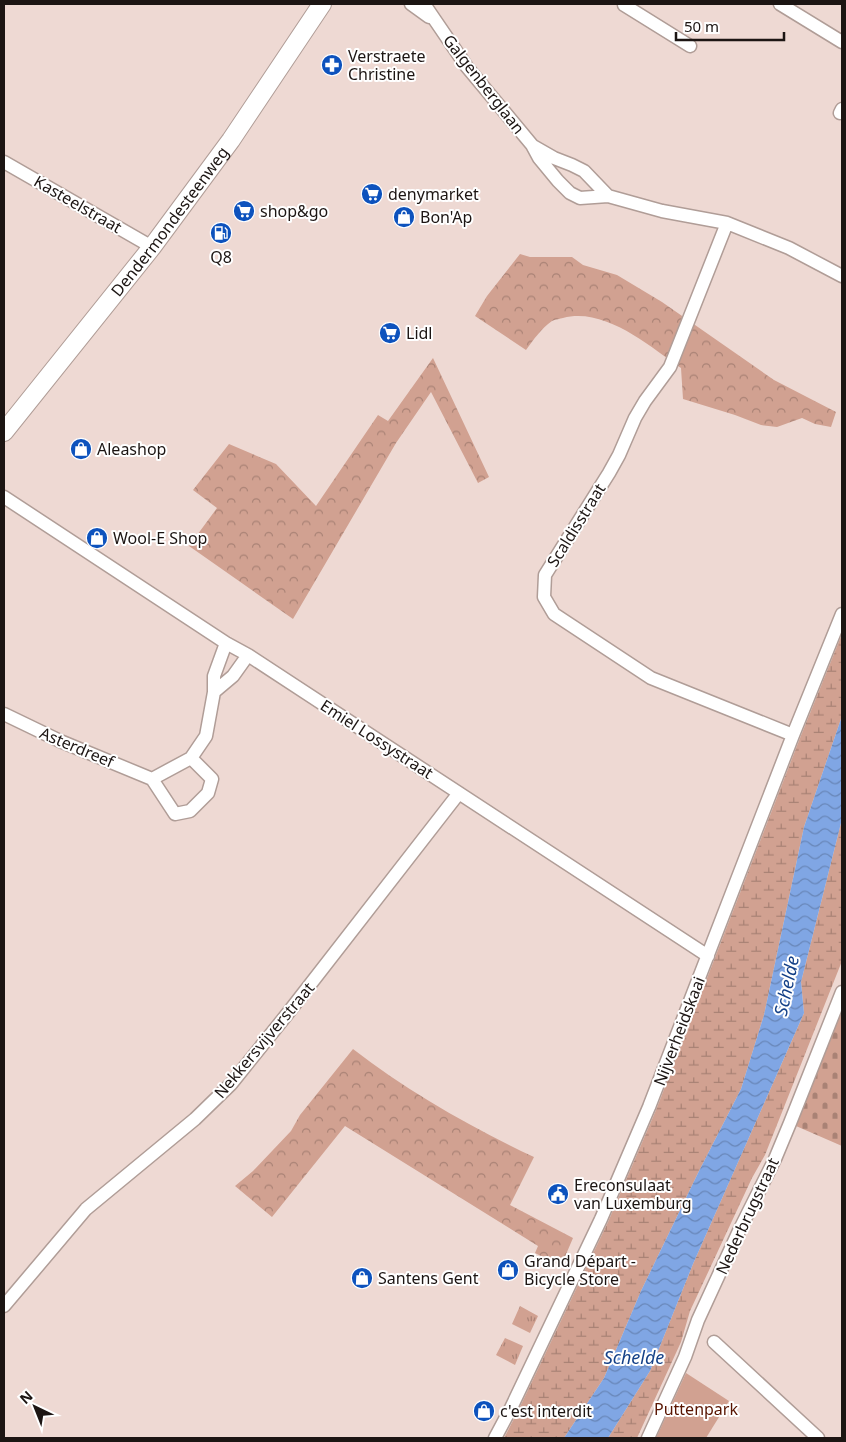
<svg xmlns="http://www.w3.org/2000/svg" width="846" height="1442" viewBox="0 0 846 1442" font-family="'Noto Sans',sans-serif">
	<style>
		.grass { fill: url(#grass-tufts) }
		.forest { fill: url(#forest-crowns) }
		.wetland { fill: url(#wetland-marsh) }
		.cemetery { fill: url(#cemetery-stones) }
		.park { fill: #d1a191 }
		.water { fill: url(#water-waves) }
		.lines { fill: none; stroke-linecap: round; stroke-linejoin: round }
		.street-casing { stroke: #b09d97; stroke-width: 15 }
		.secondary-casing { stroke: #b09d97; stroke-width: 20 }
		.street { stroke: #fff; stroke-width: 12 }
		.secondary { stroke: #fff; stroke-width: 18 }
		.labels { text-anchor: middle; stroke-width: 4; stroke-linejoin: round; paint-order: stroke }
		.poi-label { font-size: 16px; fill: #1c1513; stroke: #fff; text-anchor: start }
		.street-label { font-size: 16px; fill: #1c1513; stroke: #fff }
		.park-label { font-size: 16px; fill: #581400; stroke: #fff }
		.water-label { font-size: 18px; font-style: italic; fill: #144087; stroke: #fff }
	</style>
	<defs>
		<pattern id="grass-tufts" width="24" height="20" patternUnits="userSpaceOnUse" patternTransform="scale(1.25)"><rect width="24" height="20" fill="#d1a191"/><path d="M3 7l-1-3M5 7V3M7 7l1-3M15 17l-1-3M17 17v-4M19 17l1-3" fill="none" stroke="#a98275"/></pattern>
		<pattern id="forest-crowns" width="20" height="18" patternUnits="userSpaceOnUse" patternTransform="scale(1.25)"><rect width="20" height="18" fill="#d1a191"/><path d="M2 6a3 3 0 1 1 6 0M12 15a3 3 0 1 1 6 0" fill="none" stroke="#a98275"/></pattern>
		<pattern id="wetland-marsh" width="20" height="14" patternUnits="userSpaceOnUse" patternTransform="scale(1.25)"><rect width="20" height="14" fill="#d1a191"/><path d="M1 5h8M5 5V1M11 12h8M15 12V8" fill="none" stroke="#a98275"/></pattern>
		<pattern id="cemetery-stones" width="16" height="16" patternUnits="userSpaceOnUse" patternTransform="scale(1.25)"><rect width="16" height="16" fill="#d1a191"/><path d="M2 7V4a2 2 0 0 1 4 0v3zM10 15v-3a2 2 0 0 1 4 0v3z" fill="#a98275"/></pattern>
		<pattern id="water-waves" width="16" height="10" patternUnits="userSpaceOnUse" patternTransform="scale(1.25)"><rect width="16" height="10" fill="#80a6e4"/><path d="M0 5q4-4 8 0t8 0" fill="none" stroke="#6886b8"/></pattern>
	</defs>
	<rect width="100%" height="100%" fill="#eed9d3"/>
	<path class="grass" d="M 520,1306 L 538,1316 L 530,1333 L 512,1324 Z
		M 505,1338 L 523,1346 L 515,1365 L 496,1355 Z"/>
	<path class="forest" d="M 520,254 L 530,257 L 572,257 L 583,265 L 617,275 L 662,302 L 774,380 L 836,412 L 831,427 L 815,424 L 802,418 L 777,427 L 761,425 L 735,415 L 683,399 L 681,368 C 649,346 605,307 563,318 C 560,319 556,319 552,321 C 541,329 534,339 526,350 L 475,316 L 487,296 Z
		M 433,358 L 489,477 L 478,483 L 431,392 L 396,443 L 293,619 L 189,546 L 217,508 L 193,490 L 229,444 L 276,464 L 316,506 L 378,415 L 388,421 Z
		M 353,1049 C 407,1091 472,1128 534,1157 L 510,1205 L 573,1238 L 561,1266 L 535,1253 L 538,1246 L 345,1126 L 272,1217 L 235,1186 L 253,1171 L 291,1131 L 300,1115 Z"/>
	<path class="wetland" d="M 842,634 L 842,716 L 804,827 L 764,1015 L 741,1089 L 699,1171 L 641,1291 L 604,1378 L 564,1438 L 504,1438 L 518,1411 L 608,1222 L 656,1110 L 800,738 Z
		M 842,819 L 842,961 L 765,1155 L 752,1178 L 690,1311 L 681,1342 L 637,1438 L 608,1438 L 650,1371 L 693,1264 L 804,1013 L 801,982 Z"/>
	<path class="cemetery" d="M 842,1009 L 842,1146 L 796,1126 Z"/>
	<path class="park" d="M 686,1373 L 729,1401 L 706,1438 L 656,1438 Z"/>
	<path class="water" d="M 842,716 L 842,819 L 801,982 L 804,1013 L 693,1264 L 650,1371 L 608,1438 L 564,1438 L 604,1378 L 641,1291 L 699,1171 L 741,1089 L 764,1015 L 804,827 Z"/>
	<g class="lines">
		<g class="street-casing">
			<path id="street" d="M 411,4 L 429,17
				M 424,4 L 467,67 L 532,145 L 539,158 L 558,181 L 570,193 L 580,198 L 608,196 L 662,211 L 727,223 L 789,248 L 842,276
				M 625,4 L 624,5 L 690,46
				M 780,4 L 842,42
				M 840,113 L 842,109
				M 533,146 L 554,158 L 572,165 L 584,171 L 608,196
				M 4,162 L 152,247
				M 727,223 L 670,367 L 645,401 L 635,418 L 619,455 L 609,473 L 545,575 L 544,597 L 554,614 L 651,678 L 793,735
				M 4,497 L 226,643 L 248,655 L 306,693 L 708,956
				M 214,692 L 233,676 L 248,655
				M 4,714 L 60,741 L 152,779 L 191,758 L 206,736 L 214,692 L 214,676 L 226,643
				M 152,779 L 175,814 L 190,811 L 208,793 L 212,779 L 191,758
				M 4,1306 L 86,1209 L 195,1119 L 231,1084 L 288,1013 L 459,793
				M 714,1342 L 818,1438
				M 495,1438 L 511,1408 L 601,1219 L 649,1107 L 793,735 L 842,614
				M 648,1438 L 685,1357 L 698,1320 L 739,1231 L 775,1159 L 790,1123 L 842,992"/>
		</g>
		<g class="secondary-casing">
			<g id="secondary">
				<path id="s1" d="M 4,432 L 152,247 L 231,140 L 322,4"/>
			</g>
		</g>
		<use href="#street" class="street"/>
		<use href="#secondary" class="secondary"/>
	</g>
	<defs>
		<g id="pharmacy-disc" transform="scale(1.125)"><circle r="9.5" fill="#0d52bd" stroke="#fff"/><path d="M-2-6h4v4h4v4h-4v4h-4v-4h-4v-4h4Z" fill="#fff"/></g>
		<g id="supermarket-disc" transform="scale(1.125)"><circle r="9.5" fill="#0d52bd" stroke="#fff"/><path d="M-6-5.5h2.5l.6 2H6L4.5 2H-2.5L-4.4-4H-6ZM-1.5 3.2a1.3 1.3 0 1 0 .1 0ZM3 3.2a1.3 1.3 0 1 0 .1 0Z" fill="#fff"/></g>
		<g id="shop-disc" transform="scale(1.125)"><circle r="9.5" fill="#0d52bd" stroke="#fff"/><path d="M-5-2.5h2.3a2.7 3.5 0 0 1 5.4 0H5L5.5 6h-11ZM-1.5-2.5h3a1.5 2.3 0 0 0-3 0Z" fill="#fff"/></g>
		<g id="fuel-disc" transform="scale(1.125)"><circle r="9.5" fill="#0d52bd" stroke="#fff"/><path d="M-5.5-6h7V0h2V4h1.3V-2.5L3-4.5l.8-.8L6-3V5H2.5V1h-1V6h-7ZM-4.2-4.7v3.2H.2V-4.7Z" fill="#fff"/></g>
		<g id="civic-disc" transform="scale(1.125)"><circle r="9.5" fill="#0d52bd" stroke="#fff"/><path d="M-.6-6.5H3V-4.5H.6V-3L4-1V1h2V6H-6V1h2V-1L-.6-3ZM-1.2 2.5V6h2.4V2.5Z" fill="#fff"/></g>
	</defs>
	<g fill-rule="evenodd">
		<use href="#pharmacy-disc" x="332" y="65"/>
		<use href="#supermarket-disc" x="372" y="194"/>
		<use href="#supermarket-disc" x="244" y="211"/>
		<use href="#shop-disc" x="404" y="217"/>
		<use href="#fuel-disc" x="221" y="233"/>
		<use href="#supermarket-disc" x="390" y="333"/>
		<use href="#shop-disc" x="81" y="449"/>
		<use href="#shop-disc" x="97" y="538"/>
		<use href="#civic-disc" x="558" y="1194"/>
		<use href="#shop-disc" x="508" y="1270"/>
		<use href="#shop-disc" x="362" y="1278"/>
		<use href="#shop-disc" x="484" y="1411"/>
	</g>
	<g class="labels">
		<g class="poi-label">
			<text x="348" y="62">Verstraete<tspan x="348" dy="18">Christine</tspan></text>
			<text x="388" y="200">denymarket</text>
			<text x="260" y="217">shop&amp;go</text>
			<text x="420" y="223">Bon'Ap</text>
			<text x="221" y="263" text-anchor="middle">Q8</text>
			<text x="406" y="339">Lidl</text>
			<text x="97" y="455">Aleashop</text>
			<text x="113" y="544">Wool-E Shop</text>
			<text x="574" y="1191">Ereconsulaat<tspan x="574" dy="18">van Luxemburg</tspan></text>
			<text x="524" y="1267">Grand Départ -<tspan x="524" dy="18">Bicycle Store</tspan></text>
			<text x="378" y="1284">Santens Gent</text>
			<text x="500" y="1417">c'est interdit</text>
		</g>
		<g class="street-label">
			<text transform="translate(484 84) rotate(52)" y="6">Galgenberglaan</text>
			<text transform="translate(78 204) rotate(30)" y="6">Kasteelstraat</text>
			<text dy="6" stroke="none"><textPath href="#s1" startOffset="268">Dendermondesteenweg</textPath></text>
			<text transform="translate(576 525) rotate(-58)" y="6">Scaldisstraat</text>
			<text transform="translate(377 739) rotate(33)" y="6">Emiel Lossystraat</text>
			<text transform="translate(77 747) rotate(23)" y="6">Asterdreef</text>
			<text transform="translate(679 1031) rotate(-69)" y="6">Nijverheidskaai</text>
			<text transform="translate(264 1040) rotate(-50)" y="6">Nekkersvijverstraat</text>
			<text transform="translate(747 1216) rotate(-65)" y="6">Nederbrugstraat</text>
		</g>
		<g class="park-label">
			<text x="696" y="1415">Puttenpark</text>
		</g>
		<g class="water-label">
			<text transform="translate(787 986) rotate(-78)" y="6">Schelde</text>
			<text x="634" y="1364">Schelde</text>
		</g>
	</g>
	<rect width="846" height="1442" fill="none" stroke="#1c1513" stroke-width="10"/>
	<g transform="translate(35 1407) rotate(317)" stroke="#ffffff" stroke-width="4" paint-order="stroke">
	<path d="M0-4L9 19L0 12L-9 19Z" fill="#1c1513"/>
	<text y="-8" font-size="14" font-weight="bold" text-anchor="middle" fill="#1c1513">N</text>
	</g>
	<path d="M676 32v8h108v-8" fill="none" stroke="#1c1513" stroke-width="2.5"/>
	<text x="684" y="32" font-size="15" fill="#1c1513" stroke="#ffffff" stroke-width="4" paint-order="stroke">50 m</text>
</svg>
